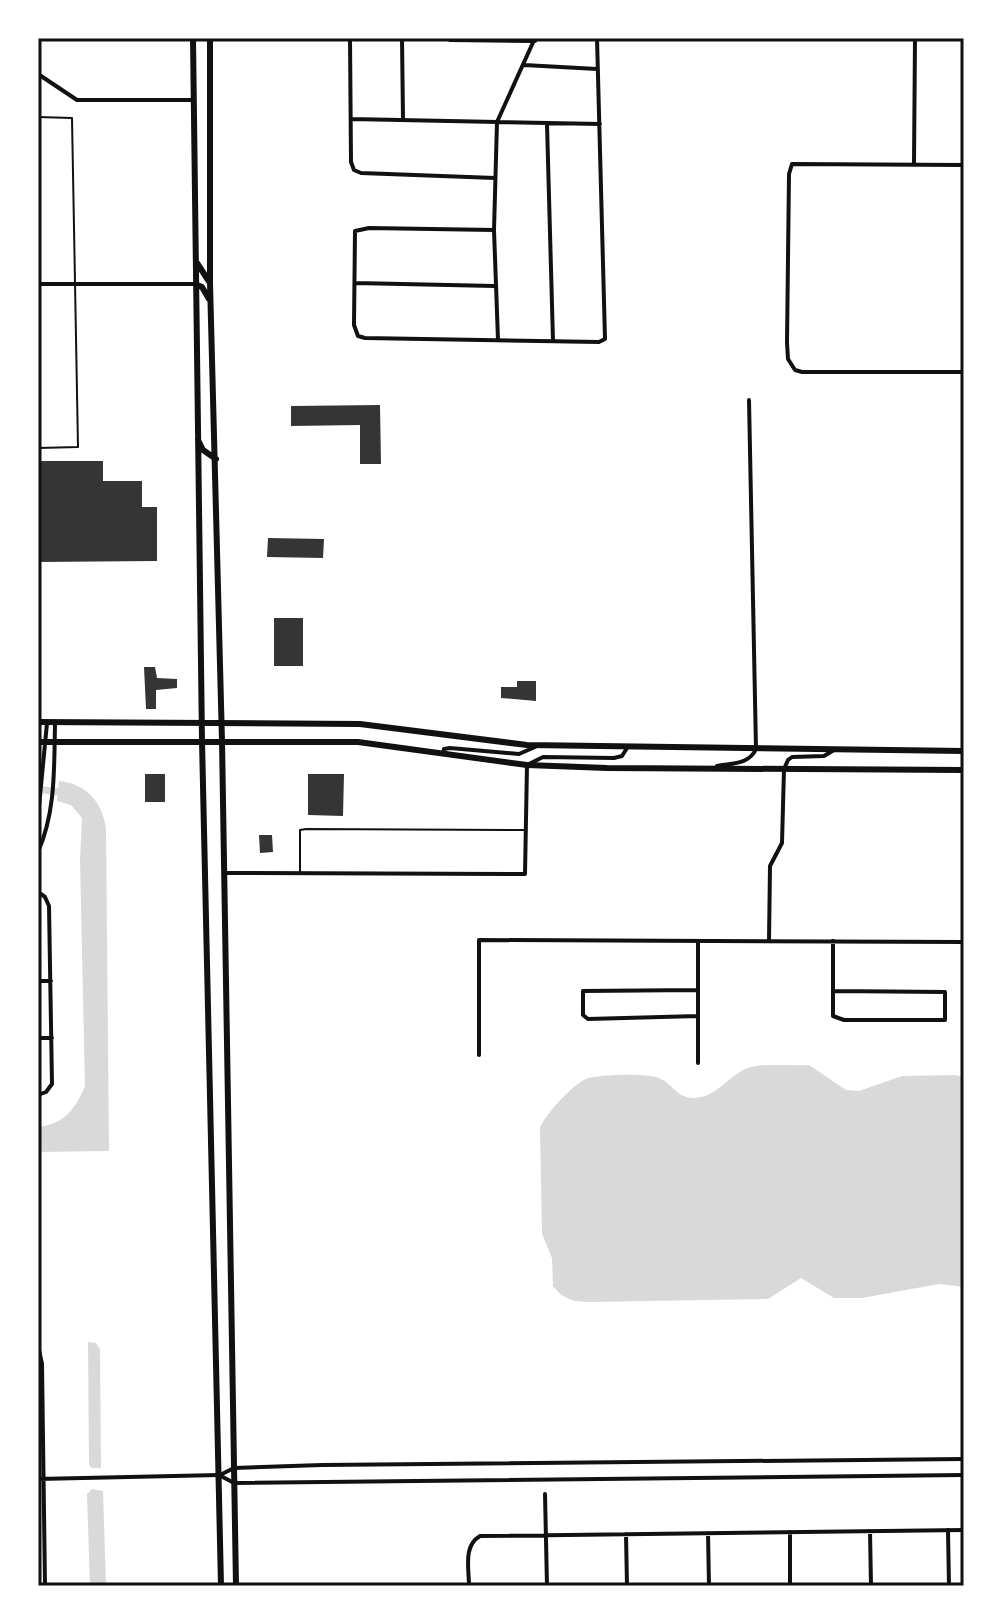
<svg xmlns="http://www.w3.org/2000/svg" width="1002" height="1624" viewBox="0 0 1002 1624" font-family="Inter,sans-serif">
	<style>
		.water { fill: #d9d9d9 }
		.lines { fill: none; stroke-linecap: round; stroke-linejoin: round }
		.canal { stroke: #d9d9d9; stroke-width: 7 }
		.building { fill: #353535 }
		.service { stroke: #111; stroke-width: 2 }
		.minor { stroke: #111; stroke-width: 4 }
		.tertiary { stroke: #111; stroke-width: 4 }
		.primary { stroke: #111; stroke-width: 6 }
		.trunk { stroke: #111; stroke-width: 6 }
		.neatline { fill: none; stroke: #111; stroke-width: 3 }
	</style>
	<rect width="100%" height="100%" fill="#fff"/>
	<path class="water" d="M 59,781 C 87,784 102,802 106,828 L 109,1151 L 38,1152 L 38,1127 C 65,1124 75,1109 85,1086 L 80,860 L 82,818 L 71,805 L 57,801 Z
		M 809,1065 L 846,1090 L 859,1091 L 902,1076 L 955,1075 L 964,1077 L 964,1287 L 939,1284 L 862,1298 L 834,1298 L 801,1278 L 768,1299 L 590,1302 L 574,1301 L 561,1295 L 553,1286 L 552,1258 L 542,1234 L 540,1127 C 547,1113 572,1085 586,1079 C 598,1074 647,1073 659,1078 C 675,1085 678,1102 701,1097 C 718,1094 731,1074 748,1068 C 763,1063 792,1066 809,1065 Z
		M 88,1342 L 96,1343 L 100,1349 L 101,1468 L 92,1468 L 89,1465 Z
		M 92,1489 L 103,1491 L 106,1586 L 90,1586 L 87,1494 Z"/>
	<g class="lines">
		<path class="canal" d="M 38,789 L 65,793"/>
	</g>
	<path class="building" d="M 380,405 L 381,464 L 360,464 L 360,425 L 291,426 L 291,406 Z
		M 40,461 L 103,461 L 103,481 L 142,481 L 142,507 L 157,507 L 157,561 L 38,562 Z
		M 268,538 L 324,539 L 323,558 L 267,557 Z
		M 274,618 L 303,618 L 303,666 L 274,666 Z
		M 144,667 L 155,667 L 157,678 L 177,679 L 177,688 L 156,690 L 156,709 L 146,709 Z
		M 517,681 L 536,681 L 536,701 L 501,698 L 501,687 L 517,687 Z
		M 145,774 L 165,774 L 165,802 L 145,802 Z
		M 308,774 L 344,774 L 343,816 L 308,815 Z
		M 259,835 L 272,835 L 273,852 L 260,853 Z"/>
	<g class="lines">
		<path class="service" d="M 38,117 L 72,118 L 78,447 L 38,448
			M 300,871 L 300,830 L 306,829 L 525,830"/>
		<path class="minor" d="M 350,38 L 351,162 L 354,170 L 361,173 L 495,178
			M 402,38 L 403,119
			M 450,40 L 535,41
			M 524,65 L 597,69
			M 38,74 L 77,100 L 193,100
			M 351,119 L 600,124
			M 547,124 L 553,341
			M 914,163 L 915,38
			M 964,165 L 792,164 L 789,174 L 787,343 L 788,359 L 795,370 L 802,372 L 964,372
			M 494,230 L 369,228 L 355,231 L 354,325 L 358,336 L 365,338 L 599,342 L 605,339 L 597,38
			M 355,283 L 495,286
			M 38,284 L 195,284
			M 498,340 L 494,230 L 497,122 L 535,38
			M 443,754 L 444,749 L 450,748 L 519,754 L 535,747
			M 717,766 C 731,763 749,765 756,749 L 749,400
			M 38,817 L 47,723
			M 38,852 C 56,811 54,767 55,724
			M 224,873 L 525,874 L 527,765 L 543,757 L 614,758 L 622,756 L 627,748
			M 38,892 L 45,897 L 49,906 L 52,1084 L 46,1092 L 38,1095
			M 698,941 L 698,1063
			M 769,941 L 770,866 L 782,843 L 784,769 L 788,760 L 792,757 L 824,756 L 834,750
			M 833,941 L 833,1016 L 844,1020 L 945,1020 L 945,992 L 833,991
			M 38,981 L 51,981
			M 698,990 L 583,991 L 583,1015 L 588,1019 L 698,1016
			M 38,1038 L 52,1038
			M 479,1055 L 479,940 L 964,942
			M 39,1350 L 42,1364 L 45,1586
			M 38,1479 L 219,1475
			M 545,1494 L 547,1586
			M 948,1530 L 949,1586
			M 870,1531 L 871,1586
			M 790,1532 L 790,1586
			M 708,1533 L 709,1586
			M 626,1534 L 627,1586
			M 469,1586 C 469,1568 463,1546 480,1536 L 964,1530"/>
		<path class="tertiary" d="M 219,1475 L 234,1483 L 964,1475
			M 220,1475 L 234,1468 L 322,1465 L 964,1459"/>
		<path class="primary" d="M 193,38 L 202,741 L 221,1586
			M 210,38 L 210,283 L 222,741 L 236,1586
			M 197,263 L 210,283
			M 195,284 L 202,287 L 209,299
			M 198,440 L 203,450 L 216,459"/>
		<path class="trunk" d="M 38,722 L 360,724 L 527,745 L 964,751
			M 38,742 L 358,742 L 527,765 L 607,768 L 964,770"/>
	</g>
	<rect width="1002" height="1624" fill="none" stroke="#ffffff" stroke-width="80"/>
	<rect x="40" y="40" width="922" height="1544" class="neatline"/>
</svg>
